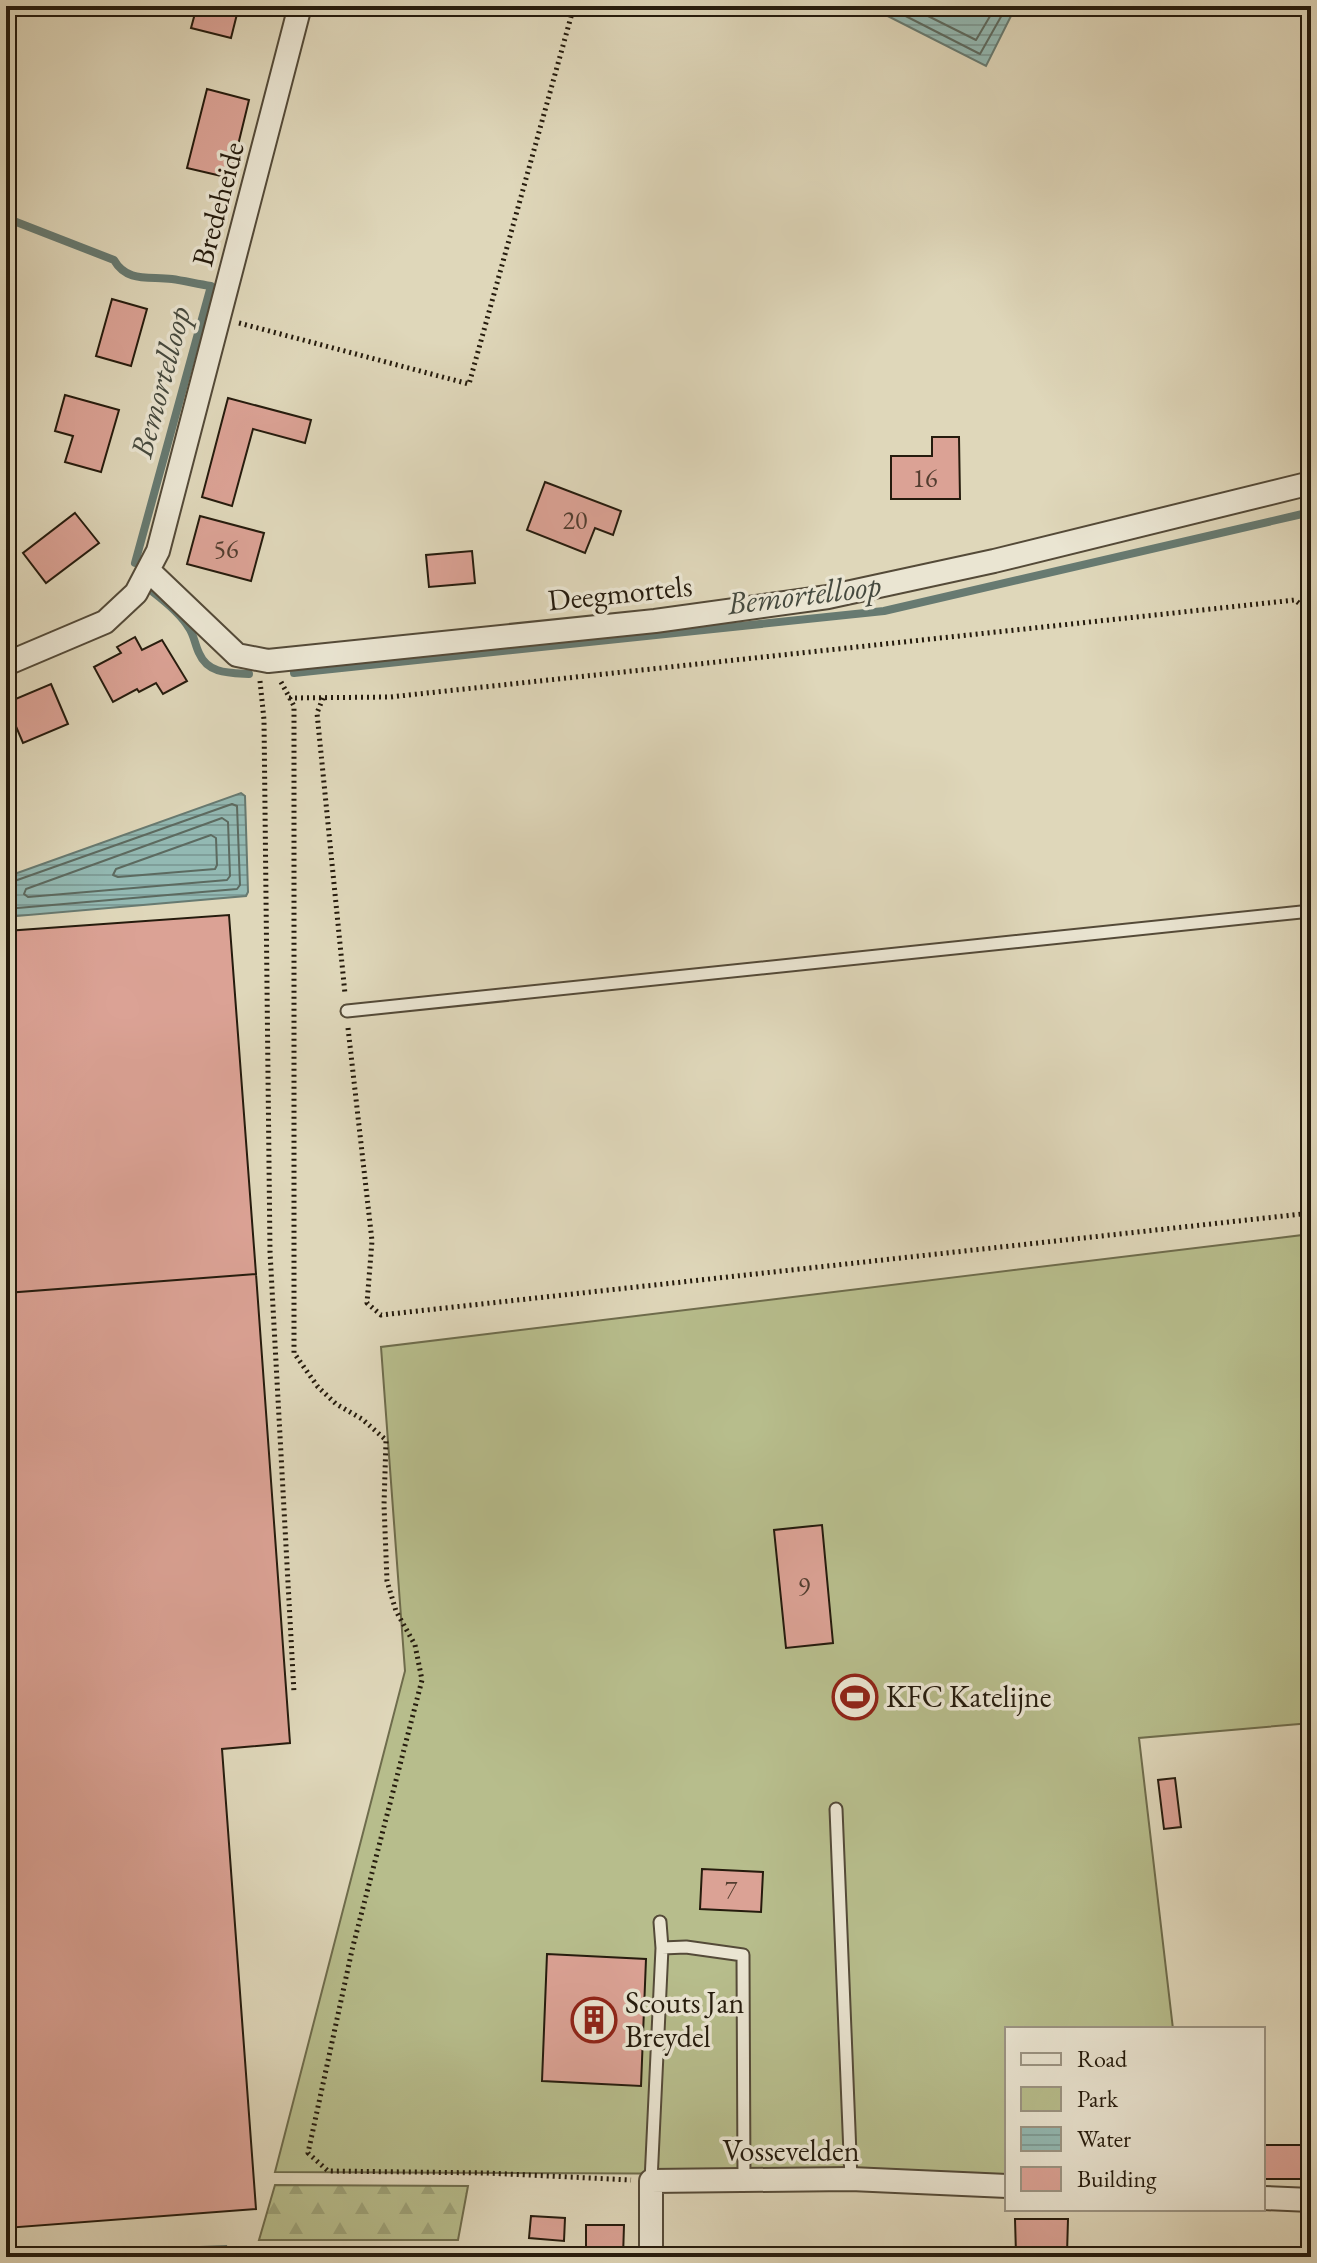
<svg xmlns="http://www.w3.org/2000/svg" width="1317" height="2263" viewBox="0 0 1317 2263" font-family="'EB Garamond',serif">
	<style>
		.green { fill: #b7bd8c; stroke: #6e6c4c; stroke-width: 2 }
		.forest { fill: url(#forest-firs); stroke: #6e6c4c; stroke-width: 2 }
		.water { fill: url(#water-rules); stroke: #677a71; stroke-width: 2 }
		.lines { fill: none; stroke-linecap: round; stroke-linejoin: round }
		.shore { stroke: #5c6a60; stroke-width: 2 }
		.stream { stroke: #677a71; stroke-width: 8 }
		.building { fill: #dba295; stroke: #251b0d; stroke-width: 2 }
		.lane-casing { stroke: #544a38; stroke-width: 15 }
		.street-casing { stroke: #544a38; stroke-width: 26 }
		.path { stroke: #251b0d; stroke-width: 5; stroke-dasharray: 2 4; stroke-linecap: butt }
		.lane { stroke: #eae5d2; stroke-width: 11 }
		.street { stroke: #eae5d2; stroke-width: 22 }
		.labels { text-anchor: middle; stroke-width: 7; stroke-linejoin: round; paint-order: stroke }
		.number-label { font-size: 26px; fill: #523d2f }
		.street-label { font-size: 30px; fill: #251b0d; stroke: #eae5d2 }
		.poi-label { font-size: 30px; fill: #251b0d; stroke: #eae5d2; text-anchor: start }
		.water-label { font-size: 32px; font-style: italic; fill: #464a3f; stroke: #eae5d2 }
	</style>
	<defs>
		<pattern id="forest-firs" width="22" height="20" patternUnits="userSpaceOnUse" patternTransform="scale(2)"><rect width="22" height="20" fill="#b7bd8c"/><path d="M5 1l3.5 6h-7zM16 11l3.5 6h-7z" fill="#9da278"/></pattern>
		<pattern id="water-rules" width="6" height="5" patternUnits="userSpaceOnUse" patternTransform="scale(2)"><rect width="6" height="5" fill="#93b9b3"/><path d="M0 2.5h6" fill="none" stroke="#7f9e99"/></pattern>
	</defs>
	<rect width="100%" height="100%" fill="#dfd7ba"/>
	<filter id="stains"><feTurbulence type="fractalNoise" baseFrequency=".0025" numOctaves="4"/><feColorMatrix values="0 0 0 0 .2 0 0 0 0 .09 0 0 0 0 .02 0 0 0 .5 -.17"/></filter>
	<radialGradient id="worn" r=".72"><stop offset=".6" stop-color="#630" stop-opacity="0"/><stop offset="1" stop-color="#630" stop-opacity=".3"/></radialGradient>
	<path class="green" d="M 1311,1234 L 1311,1723 L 1139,1738 L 1173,2029 L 1007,2029 L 1007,2175 L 275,2172 L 405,1671 L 381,1347 Z"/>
	<path class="forest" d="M 275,2185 L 468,2186 L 458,2240 L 259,2240 Z"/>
	<path class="water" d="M 868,6 L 1016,6 L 986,66 Z
		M 241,793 L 245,796 L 248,892 L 246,896 L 6,917 L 6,877 Z
		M 226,2246 L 224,2257 L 6,2257 L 6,2254 Z"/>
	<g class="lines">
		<path class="shore" d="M 886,6 L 980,54 L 1007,6
			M 908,6 L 976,40 L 996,6
			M 222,818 L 228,822 L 230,876 L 227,880 L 28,897 L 24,894 L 26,889 Z
			M 211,835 L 216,838 L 217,865 L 215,869 L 118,877 L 113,875 L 116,869 Z
			M 6,884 L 232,804 L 237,806 L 240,885 L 237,889 L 6,909
			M 135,2257 L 213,2254 L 217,2257"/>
		<path class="stream" d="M 6,218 L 114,260 C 127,283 150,276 172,279 C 185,281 198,284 211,286 L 135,563
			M 153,592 C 166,602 181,614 189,628 C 194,635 195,645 199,653 C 208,674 229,673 249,674
			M 294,673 L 884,611 L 1311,512"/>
	</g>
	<path class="building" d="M 197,6 L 239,6 L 231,38 L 191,28 Z
		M 207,89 L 249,100 L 230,178 L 187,168 Z
		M 112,299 L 147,309 L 131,366 L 96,356 Z
		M 6,375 L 13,377 L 6,406 Z
		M 65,395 L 119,410 L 101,472 L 65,462 L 73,436 L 55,431 Z
		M 228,398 L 311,420 L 305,443 L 253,429 L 232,506 L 202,497 Z
		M 932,437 L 959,437 L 960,499 L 891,499 L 891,456 L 932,456 Z
		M 545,482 L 621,511 L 613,535 L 595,528 L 585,553 L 527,530 Z
		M 75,513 L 99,543 L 46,583 L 23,553 Z
		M 200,516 L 264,533 L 251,581 L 187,564 Z
		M 472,551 L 475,583 L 429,587 L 426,555 Z
		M 135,637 L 142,650 L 162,640 L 187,681 L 163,694 L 156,683 L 139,692 L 137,689 L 113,702 L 94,667 L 121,653 L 117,647 Z
		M 51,684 L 68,724 L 23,743 L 6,703 Z
		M 229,915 L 256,1274 L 6,1293 L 6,931 Z
		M 256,1274 L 290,1743 L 222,1749 L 256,2209 L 6,2228 L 6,1293 Z
		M 822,1525 L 833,1643 L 786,1648 L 774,1530 Z
		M 1175,1778 L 1181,1827 L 1164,1829 L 1158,1780 Z
		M 702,1869 L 763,1872 L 761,1912 L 700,1909 Z
		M 547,1954 L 646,1959 L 641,2086 L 542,2081 Z
		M 1263,2145 L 1311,2145 L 1311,2179 L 1263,2179 Z
		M 531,2216 L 565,2218 L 564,2241 L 529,2238 Z
		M 1015,2219 L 1068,2219 L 1067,2254 L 1016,2254 Z
		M 586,2225 L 624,2225 L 623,2257 L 586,2257 Z"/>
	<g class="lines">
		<g class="lane-casing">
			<path id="lane" d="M 347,1011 L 1311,911
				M 836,1809 L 851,2179
				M 660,1922 L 662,1948
				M 651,2181 L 662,1948 L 686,1947 L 743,1955 L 744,2181"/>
		</g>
		<g class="street-casing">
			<path id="street" d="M 149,571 L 237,655 L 268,661 L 655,621 L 828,597 L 994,561 L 1311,483
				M 6,664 L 105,622 L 136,593 L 158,551 L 300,6
				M 1263,2198 L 1311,2200
				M 651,2257 L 651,2181 L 851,2179 L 1007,2186"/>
		</g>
		<path class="path" d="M 239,323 L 469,384 L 574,6
			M 260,681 L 264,720 L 270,1252 L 294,1693
			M 281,682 L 294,706 L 294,1353 L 318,1387 L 336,1404 L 362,1419 L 386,1440 L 384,1505 L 387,1581 L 396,1611 L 415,1645 L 422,1680 L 352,1950 L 308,2153 L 328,2171 L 487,2173 L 631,2180
			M 289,698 L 390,697 L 1295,600 L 1311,613
			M 323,698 L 317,713 L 345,994
			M 348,1028 L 372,1241 L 367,1303 L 381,1315 L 1311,1213"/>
		<use href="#lane" class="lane"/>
		<use href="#street" class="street"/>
	</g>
	<defs>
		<g id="stadium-ring" transform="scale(2.3)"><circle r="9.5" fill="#eae5d2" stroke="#8f2418" stroke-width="1.5"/><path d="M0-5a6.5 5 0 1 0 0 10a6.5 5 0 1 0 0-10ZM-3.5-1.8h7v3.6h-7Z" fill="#8f2418"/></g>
		<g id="building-ring" transform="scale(2.3)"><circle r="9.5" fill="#eae5d2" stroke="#8f2418" stroke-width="1.5"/><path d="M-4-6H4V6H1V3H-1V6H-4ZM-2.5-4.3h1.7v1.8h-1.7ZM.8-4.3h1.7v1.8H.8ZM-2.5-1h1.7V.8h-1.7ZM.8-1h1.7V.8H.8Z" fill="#8f2418"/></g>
	</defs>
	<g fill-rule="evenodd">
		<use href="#stadium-ring" x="855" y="1697"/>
		<use href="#building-ring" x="594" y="2020"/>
	</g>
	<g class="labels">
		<g class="number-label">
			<text x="925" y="487">16</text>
			<text x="575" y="529">20</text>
			<text x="226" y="558">56</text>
			<text x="804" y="1596">9</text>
			<text x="731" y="1899">7</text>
		</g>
		<g class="street-label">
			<text transform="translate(218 204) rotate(-75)" y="10">Bredeheide</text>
			<text transform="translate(620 593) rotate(-6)" y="10">Deegmortels</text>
			<text x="791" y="2161">Vossevelden</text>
		</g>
		<g class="poi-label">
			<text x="886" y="1707">KFC Katelijne</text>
			<text x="625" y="2013">Scouts Jan<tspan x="625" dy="34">Breydel</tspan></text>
		</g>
		<g class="water-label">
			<text transform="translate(160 382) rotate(-75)" y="11">Bemortelloop</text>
			<text transform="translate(804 594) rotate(-7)" y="11">Bemortelloop</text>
		</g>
	</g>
	<rect width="1317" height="2263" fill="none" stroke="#dfd7ba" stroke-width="32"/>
	<rect x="8" y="8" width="1301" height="2247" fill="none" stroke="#251b0d" stroke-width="4"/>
	<rect x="16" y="16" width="1285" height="2231" fill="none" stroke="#251b0d" stroke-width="2"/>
	<rect x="1005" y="2027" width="260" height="184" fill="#eae5d2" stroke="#9b9483" stroke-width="2"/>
	<rect x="1021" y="2053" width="40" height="12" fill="#eae5d2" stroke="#9b9483" stroke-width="2"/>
	<text x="1077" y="2067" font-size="24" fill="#251b0d">Road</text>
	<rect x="1021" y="2087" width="40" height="24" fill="#b7bd8c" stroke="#9b9483" stroke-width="2"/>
	<text x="1077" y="2107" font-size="24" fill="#251b0d">Park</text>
	<rect x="1021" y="2127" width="40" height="24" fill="url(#water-rules)" stroke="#9b9483" stroke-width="2"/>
	<text x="1077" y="2147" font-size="24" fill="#251b0d">Water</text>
	<rect x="1021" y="2167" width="40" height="24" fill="#dba295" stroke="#9b9483" stroke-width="2"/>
	<text x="1077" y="2187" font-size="24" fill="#251b0d">Building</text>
	<rect width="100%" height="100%" filter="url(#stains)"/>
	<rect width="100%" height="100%" fill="url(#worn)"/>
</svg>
